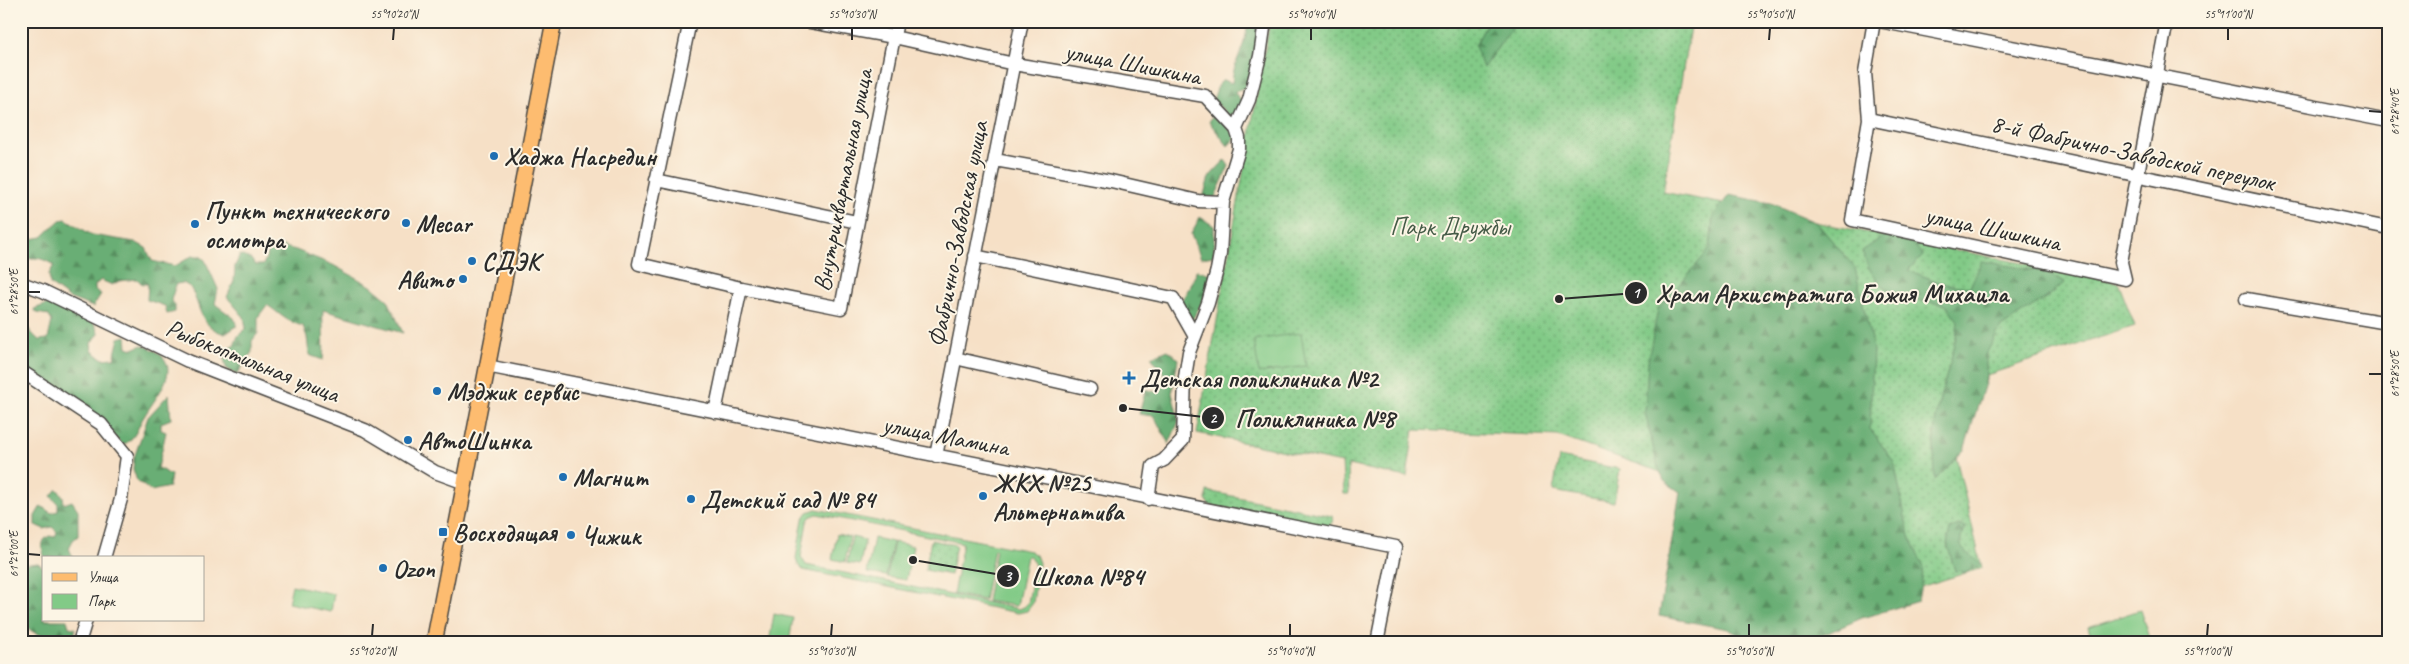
<svg xmlns="http://www.w3.org/2000/svg" width="2409" height="664" viewBox="0 0 2409 664" font-family="Caveat,sans-serif">
	<style>
		.green { fill: url(#green-dots); stroke: #567a59 }
		.forest { fill: url(#forest-firs); stroke: #4a6c50 }
		.pitch { fill: #82ca87; stroke: #567a59; fill-rule: evenodd }
		.lines { fill: none; stroke-linecap: round; stroke-linejoin: round }
		.minor-casing { stroke: #494642; stroke-width: 15 }
		.major-casing { stroke: #494642; stroke-width: 18 }
		.minor { stroke: #fff; stroke-width: 12 }
		.major { stroke: #fdbc6f; stroke-width: 15 }
		.ticks { fill: none; stroke: #2b2b2b; stroke-width: 2 }
		.poi-dot { fill: #1f6fb2; stroke: #fcf5e5; stroke-width: 2 }
		.labels { text-anchor: middle; stroke-width: 4; stroke-linejoin: round; paint-order: stroke }
		.street-label { font-size: 25px; fill: #2b2b2b; stroke: #fcf5e5 }
		.poi-label { font-size: 25px; font-weight: bold; fill: #2b2b2b; stroke: #fcf5e5; text-anchor: start }
		.park-label { font-size: 25px; fill: #455b47; stroke: #fcf5e5 }
		.leader { fill: none; stroke: #2b2b2b; stroke-width: 2 }
		.callout-dot { fill: #2b2b2b; stroke: #fcf5e5; stroke-width: 2 }
		.mark-label { font-size: 15px; text-anchor: middle; font-weight: bold; fill: #fff }
		.callout-label { font-size: 26px; text-anchor: middle; font-weight: bold; fill: #2b2b2b; stroke: #fcf5e5; stroke-width: 4; stroke-linejoin: round; paint-order: stroke }
		.neatline { fill: none; stroke: #2b2b2b; stroke-width: 2 }
		.ticks-label { font-size: 12px; text-anchor: middle; fill: #2b2b2b }
	</style>
	<defs>
		<pattern id="green-dots" width="8" height="8" patternUnits="userSpaceOnUse" patternTransform="scale(1.25)"><rect width="8" height="8" fill="#82ca87"/><path d="M2 2h.1M6 6h.1" fill="none" stroke="#6ba46f" stroke-width="1.8" stroke-linecap="round"/></pattern>
		<pattern id="forest-firs" width="22" height="20" patternUnits="userSpaceOnUse" patternTransform="scale(1.25)"><rect width="22" height="20" fill="#69ae74"/><path d="M5 1l3.5 6h-7zM16 11l3.5 6h-7z" fill="#578e5f"/></pattern>
	</defs>
	<rect width="100%" height="100%" fill="#fcf5e5"/>
	<filter id="ink" filterUnits="userSpaceOnUse"><feTurbulence type="fractalNoise" baseFrequency=".02" numOctaves="2"/><feDisplacementMap in="SourceGraphic" scale="10" xChannelSelector="R" yChannelSelector="G"/><feConvolveMatrix kernelMatrix="1 2 1 2 8 2 1 2 1" color-interpolation-filters="sRGB"/></filter>
	<filter id="wash" filterUnits="userSpaceOnUse"><feTurbulence type="fractalNoise" baseFrequency=".0096" numOctaves="4" result="noise"/><feDisplacementMap in="SourceGraphic" scale="20" xChannelSelector="R" yChannelSelector="G"/><feGaussianBlur stdDeviation="1.12" result="paint"/><feColorMatrix in="noise" values="0 0 0 0 0 0 0 0 0 0 0 0 0 0 0 0 0 1.4 0 .05"/><feComposite in="paint" operator="in"/></filter>
	<g filter="url(#wash)">
		<rect width="100%" height="100%" fill="#f6e0c6"/>
		<path class="green" d="M 1270,21 L 1691,21 L 1663,192 L 2118,282 L 2135,326 L 1981,377 L 1953,444 L 1982,568 L 1783,629 L 1689,482 L 1558,436 L 1414,430 L 1407,477 L 1348,465 L 1349,494 L 1344,494 L 1342,463 L 1197,433 Z
			M 1559,457 L 1620,469 L 1614,502 L 1553,491 Z
			M 1207,491 L 1332,516 L 1333,521 L 1328,527 L 1209,505 L 1206,500 Z
			M 931,540 L 956,545 L 950,575 L 925,570 Z"/>
		<path class="forest" d="M 1247,21 L 1262,21 L 1251,77 L 1244,89 L 1234,92 L 1244,103 L 1238,112 L 1229,116 L 1213,100 L 1218,85 L 1223,80 L 1232,83 C 1232,62 1249,43 1247,21 Z
			M 1488,21 L 1517,21 L 1483,68 L 1475,46 Z
			M 1215,112 L 1236,137 L 1228,146 L 1209,122 Z
			M 1225,160 L 1229,166 L 1215,197 L 1203,198 L 1209,177 Z
			M 1729,195 L 1771,203 L 1817,223 L 1855,268 L 1873,348 L 1870,429 L 1894,462 L 1909,536 L 1924,567 L 1918,601 L 1862,618 L 1805,643 L 1753,643 L 1728,629 L 1659,616 L 1680,492 L 1664,481 L 1657,464 L 1645,412 L 1648,361 L 1658,309 L 1710,249 L 1713,216 Z
			M 1200,217 L 1214,226 L 1214,256 L 1201,258 L 1191,234 Z
			M 66,219 L 92,235 L 135,242 L 146,248 L 152,261 L 175,266 L 192,256 L 200,256 L 205,260 L 218,289 L 215,304 L 234,318 L 237,326 L 225,334 C 198,326 202,308 190,287 L 183,283 L 176,284 L 171,300 L 175,305 L 175,312 L 167,314 L 165,306 L 147,300 L 148,284 L 142,284 L 137,279 L 119,281 L 112,285 L 101,280 L 95,285 L 95,290 L 101,294 L 93,307 L 69,298 L 50,284 L 49,274 L 54,265 C 45,260 35,255 26,260 L 21,272 L 21,241 L 42,237 L 60,220 Z
			M 1888,233 L 1907,236 L 1923,256 L 1908,270 L 1944,284 L 1970,287 L 1982,261 L 2044,272 L 2065,282 L 2050,295 L 2001,327 L 1986,354 L 1986,380 L 1964,450 L 1935,480 C 1935,465 1933,449 1934,433 C 1937,395 1955,359 1958,321 L 1946,305 C 1903,297 1877,297 1862,251 Z
			M 281,246 L 296,250 L 333,265 L 371,286 L 388,300 L 403,333 L 323,310 C 322,327 325,342 323,360 L 309,355 L 307,337 L 303,326 C 284,321 281,314 267,305 L 258,317 L 258,333 L 252,341 L 252,352 L 237,375 L 226,368 L 223,354 L 230,347 L 234,346 L 238,336 L 246,328 L 244,317 L 227,297 L 234,281 L 235,266 L 240,255 L 251,259 L 255,265 L 263,265 L 268,253 Z
			M 1197,270 L 1211,274 L 1205,297 L 1192,320 L 1181,301 L 1191,285 Z
			M 21,292 L 24,294 C 23,315 22,326 39,340 L 48,339 L 52,321 L 48,315 L 37,313 L 34,309 L 53,302 L 75,310 L 94,323 L 99,334 L 91,343 L 92,351 L 103,359 L 114,358 L 119,338 L 126,336 L 127,347 L 133,349 L 142,345 C 188,361 162,388 145,415 C 137,427 137,438 123,445 L 79,399 L 41,378 L 21,364 Z
			M 1168,350 L 1178,359 L 1172,393 L 1179,421 L 1169,444 L 1154,416 L 1139,414 L 1146,389 L 1158,393 L 1165,375 L 1151,357 Z
			M 169,394 L 171,419 L 161,423 L 161,430 L 166,432 L 158,468 L 171,475 L 169,487 L 151,491 L 137,481 L 133,469 L 134,458 L 148,417 Z
			M 57,489 L 63,496 L 64,504 L 72,501 L 78,510 L 78,536 L 73,540 L 69,548 L 73,558 L 44,557 L 42,546 L 44,540 L 49,536 L 55,537 L 57,532 L 52,527 L 44,529 L 35,525 L 35,516 L 41,506 L 51,513 L 58,511 L 58,504 L 51,496 Z
			M 1958,525 L 1965,527 C 1953,553 1968,550 1981,565 L 1965,572 L 1955,571 L 1947,544 L 1950,529 Z
			M 38,563 L 44,568 L 44,620 L 67,620 L 69,627 L 75,628 L 75,635 L 70,643 L 50,643 L 44,635 C 12,633 21,588 21,565 Z"/>
		<path class="pitch" d="M 1301,333 L 1306,366 L 1259,373 L 1254,340 Z
			M 816,509 L 1030,551 L 1036,555 L 1039,563 L 1033,603 L 1027,611 L 1018,613 L 803,570 L 798,565 L 796,558 L 803,519 L 808,512 ZM 817,514 L 963,543 L 953,594 L 984,600 L 994,549 L 996,550 L 987,601 L 1017,606 L 1027,556 L 1030,556 L 1035,565 L 1028,603 L 1024,607 L 1019,609 L 806,565 L 801,557 L 807,522 L 810,517 Z
			M 837,534 L 850,537 L 845,562 L 832,559 Z
			M 852,537 L 865,540 L 860,565 L 847,563 Z
			M 874,538 L 893,542 L 886,576 L 867,573 Z
			M 894,542 L 913,546 L 906,580 L 887,577 Z
			M 292,585 L 334,594 L 331,612 L 288,603 Z
			M 2140,610 L 2149,638 L 2136,643 L 2093,643 L 2088,627 Z
			M 774,614 L 793,618 L 789,643 L 769,643 Z"/>
	</g>
	<g filter="url(#ink)">
		<g class="lines">
			<g class="minor-casing">
				<path id="minor" d="M 690,21 L 639,264 L 741,288 L 715,412
					M 805,21 L 894,37 L 1014,64 L 1205,96 L 1236,129
					M 1874,21 L 1865,73 L 1869,119 L 1852,220 L 2125,279 L 2121,262 L 2167,21
					M 1879,21 L 2388,121
					M 2384,21 L 2388,22
					M 1869,119 L 2388,228
					M 995,160 L 1111,181 L 1198,201 L 1223,202
					M 656,180 L 857,222
					M 975,256 L 1173,298 L 1194,335
					M 21,283 L 43,291 L 188,361 L 365,430 L 435,472 L 465,483
					M 741,288 L 841,308 L 897,21
					M 2246,299 L 2388,323
					M 2385,322 L 2388,308
					M 955,358 L 1090,389
					M 487,366 L 1396,547 L 1377,643
					M 21,371 L 101,424 L 127,456 L 121,499 L 104,558
					M 936,456 L 1022,21
					M 1148,499 L 1153,466 L 1164,460 L 1183,440 L 1185,377 L 1189,352 L 1208,303 L 1217,270 L 1220,254 L 1223,202 L 1239,149 L 1239,138 L 1236,129 L 1249,100 L 1260,56 L 1265,21
					M 79,643 L 86,620"/>
			</g>
			<g class="major-casing">
				<path id="major" d="M 434,643 L 554,21"/>
			</g>
			<use href="#minor" class="minor"/>
			<use href="#major" class="major"/>
		</g>
	</g>
	<path class="ticks" d="M 393,40 L 394,28M 852,40 L 852,28M 1311,40 L 1311,28M 1769,40 L 1770,28M 2228,40 L 2228,28M 2369,111 L 2382,112M 28,292 L 40,292M 2369,374 L 2382,374M 28,554 L 40,555M 372,636 L 373,624M 831,636 L 832,624M 1290,636 L 1290,624M 1749,636 L 1749,624M 2207,636 L 2208,624"/>
	<g class="poi-dot">
		<circle cx="494" cy="156" r="5"/>
		<circle cx="406" cy="223" r="5"/>
		<circle cx="195" cy="224" r="5"/>
		<circle cx="472" cy="261" r="5"/>
		<circle cx="463" cy="279" r="5"/>
		<path d="M1126.5 370.5h5v5h5v5h-5v5h-5v-5h-5v-5h5z"/>
		<circle cx="437" cy="391" r="5"/>
		<circle cx="408" cy="440" r="5"/>
		<circle cx="563" cy="477" r="5"/>
		<circle cx="983" cy="496" r="5"/>
		<circle cx="691" cy="499" r="5"/>
		<rect x="438" y="527" width="10" height="10" rx="2.5"/>
		<circle cx="571" cy="535" r="5"/>
		<circle cx="383" cy="568" r="5"/>
	</g>
	<g class="labels">
		<g class="street-label">
			<text transform="translate(1133 63) rotate(11)" y="9">улица Шишкина</text>
			<text transform="translate(2133 152) rotate(12)" y="9">8-й Фабрично-Заводской переулок</text>
			<text transform="translate(842 180) rotate(-79)" y="9">Внутриквартальная улица</text>
			<text transform="translate(1993 228) rotate(12)" y="9">улица Шишкина</text>
			<text transform="translate(957 234) rotate(-79)" y="9">Фабрично-Заводская улица</text>
			<text transform="translate(253 360) rotate(22)" y="9">Рыбокоптильная улица</text>
			<text transform="translate(946 435) rotate(11)" y="9">улица Мамина</text>
		</g>
		<g class="poi-label">
			<text x="504" y="165">Хаджа Насредин</text>
			<text x="205" y="219">Пункт технического<tspan x="205" dy="29">осмотра</tspan></text>
			<text x="416" y="232">Mecar</text>
			<text x="482" y="270">СДЭК</text>
			<text x="453" y="288" text-anchor="end">Авито</text>
			<text x="1140" y="387">Детская поликлиника №2</text>
			<text x="447" y="400">Мэджик сервис</text>
			<text x="418" y="449">АвтоШинка</text>
			<text x="573" y="486">Магнит</text>
			<text x="993" y="491">ЖКХ №25<tspan x="993" dy="29">Альтернатива</tspan></text>
			<text x="701" y="508">Детский сад № 84</text>
			<text x="453" y="541">Восходящая</text>
			<text x="581" y="544">Чижик</text>
			<text x="393" y="577">Ozon</text>
		</g>
		<g class="park-label">
			<text x="1450" y="235">Парк Дружбы</text>
		</g>
	</g>
	<path class="leader" d="M1559 299L1636 293M1123 408L1213 418M913 560L1008 576"/>
	<g class="callout-dot">
		<circle cx="1559" cy="299" r="5"/>
		<circle cx="1123" cy="408" r="5"/>
		<circle cx="913" cy="560" r="5"/>
		<circle cx="1636" cy="293" r="12"/>
		<circle cx="1213" cy="418" r="12"/>
		<circle cx="1008" cy="576" r="12"/>
	</g>
	<g class="mark-label">
		<text x="1636" y="298">1</text>
		<text x="1213" y="423">2</text>
		<text x="1008" y="581">3</text>
	</g>
	<g class="callout-label">
		<text x="1832" y="302">Храм Архистратига Божия Михаила</text>
		<text x="1315" y="427">Поликлиника №8</text>
		<text x="1087" y="585">Школа №84</text>
	</g>
	<rect width="2409" height="664" fill="none" stroke="#fcf5e5" stroke-width="55"/>
	<rect x="42" y="556" width="162" height="65" fill="#fcf5e5" stroke="#a8a49b"/>
	<rect x="52" y="573" width="25" height="8" fill="#fdbc6f" stroke="#a8a49b"/>
	<text x="88" y="582" font-size="15" fill="#2b2b2b">Улица</text>
	<rect x="52" y="594" width="25" height="15" fill="#82ca87" stroke="#a8a49b"/>
	<text x="88" y="606" font-size="15" fill="#2b2b2b">Парк</text>
	<rect x="28" y="28" width="2354" height="608" class="neatline"/>
	<g class="ticks-label">
		<text x="394" y="18">55°10'20"N</text>
		<text x="852" y="18">55°10'30"N</text>
		<text x="1311" y="18">55°10'40"N</text>
		<text x="1770" y="18">55°10'50"N</text>
		<text x="2228" y="18">55°11'00"N</text>
		<text transform="translate(2395 112) rotate(-90)" y="4">61°28'40"E</text>
		<text transform="translate(14 292) rotate(-90)" y="4">61°28'50"E</text>
		<text transform="translate(2395 374) rotate(-90)" y="4">61°28'50"E</text>
		<text transform="translate(14 554) rotate(-90)" y="4">61°29'00"E</text>
		<text x="372" y="655">55°10'20"N</text>
		<text x="831" y="655">55°10'30"N</text>
		<text x="1290" y="655">55°10'40"N</text>
		<text x="1749" y="655">55°10'50"N</text>
		<text x="2207" y="655">55°11'00"N</text>
	</g>
</svg>
